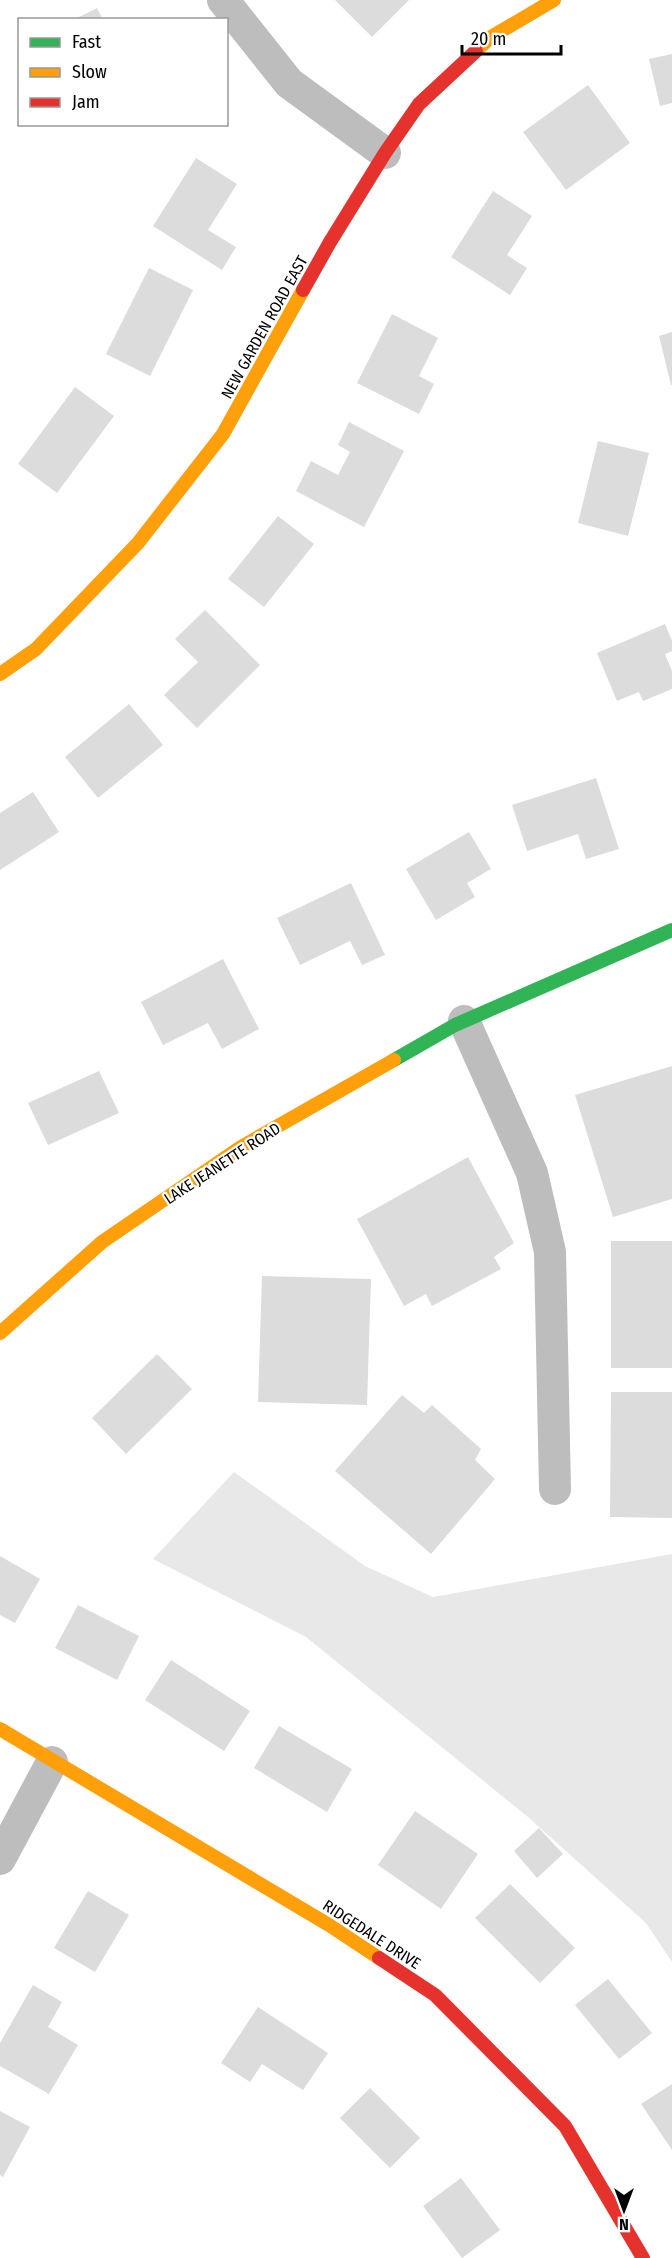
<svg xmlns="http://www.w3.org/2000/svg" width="672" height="2258" viewBox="0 0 672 2258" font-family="'Fira Sans Condensed',sans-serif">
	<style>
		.green { fill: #e8e8e8 }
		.building { fill: #dcdcdc }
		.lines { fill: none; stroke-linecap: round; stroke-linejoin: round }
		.street { stroke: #bdbdbd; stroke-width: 32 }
		.fast { stroke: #30b455; stroke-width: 14 }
		.slow { stroke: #ff9f0a; stroke-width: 14 }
		.jam { stroke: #e5322d; stroke-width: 14 }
		.labels { text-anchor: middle; stroke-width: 4.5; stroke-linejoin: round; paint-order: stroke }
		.street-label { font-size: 16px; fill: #000; stroke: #fff }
	</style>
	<rect width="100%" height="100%" fill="#fff"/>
	<path class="green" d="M 234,1472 L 365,1566 L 433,1597 L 672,1554 L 672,1962 L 646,1923 L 528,1817 L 306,1637 L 153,1559 Z"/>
	<path class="building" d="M 335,0 L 409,0 L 372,37 Z
		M 97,8 L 103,20 L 73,20 Z
		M 672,54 L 672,103 L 660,106 L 649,59 Z
		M 588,85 L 630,143 L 566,190 L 523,132 Z
		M 196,158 L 237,184 L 208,230 L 236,247 L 222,270 L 153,226 Z
		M 493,191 L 532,216 L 507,255 L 527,268 L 510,295 L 451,257 Z
		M 149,268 L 193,290 L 150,376 L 106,354 Z
		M 392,314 L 438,338 L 419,376 L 434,384 L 419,414 L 357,383 Z
		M 672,332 L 672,385 L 671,385 L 659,336 Z
		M 75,387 L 114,416 L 57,493 L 18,464 Z
		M 349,422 L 404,451 L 364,527 L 296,491 L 311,461 L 338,475 L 350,452 L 338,445 Z
		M 598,441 L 649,453 L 628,536 L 578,523 Z
		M 278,516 L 314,544 L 264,607 L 228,579 Z
		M 205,610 L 260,665 L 197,728 L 164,695 L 198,662 L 175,639 Z
		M 665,624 L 672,641 L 672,651 L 665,654 L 672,671 L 672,689 L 643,701 L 639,692 L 617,701 L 597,653 Z
		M 129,704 L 163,745 L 98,798 L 65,757 Z
		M 596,778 L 619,849 L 586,859 L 578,834 L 527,851 L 512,805 Z
		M 33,792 L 59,832 L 0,870 L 0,813 Z
		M 469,832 L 491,869 L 467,883 L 475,897 L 436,920 L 406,869 Z
		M 351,883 L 385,955 L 362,965 L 350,941 L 300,965 L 277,918 Z
		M 223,959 L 259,1029 L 222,1049 L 208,1023 L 163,1045 L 141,1002 Z
		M 672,1066 L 672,1199 L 613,1217 L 575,1095 Z
		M 99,1071 L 119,1113 L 48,1145 L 28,1103 Z
		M 468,1157 L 514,1243 L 494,1257 L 501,1269 L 432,1306 L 426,1294 L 404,1306 L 357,1219 Z
		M 611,1241 L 672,1241 L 672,1368 L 611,1368 Z
		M 262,1276 L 371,1279 L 367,1405 L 258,1402 Z
		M 157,1354 L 192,1389 L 126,1454 L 92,1418 Z
		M 611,1392 L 672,1392 L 672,1518 L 610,1517 Z
		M 402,1395 L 424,1413 L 432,1405 L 481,1449 L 475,1460 L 495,1479 L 431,1554 L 335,1471 Z
		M 0,1556 L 40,1579 L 15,1623 L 0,1615 Z
		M 78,1605 L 139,1636 L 117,1680 L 55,1648 Z
		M 171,1660 L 250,1711 L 224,1751 L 145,1700 Z
		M 279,1726 L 352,1769 L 327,1812 L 254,1768 Z
		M 415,1811 L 478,1854 L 441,1909 L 378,1865 Z
		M 539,1828 L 563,1854 L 537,1878 L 514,1851 Z
		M 510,1884 L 575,1948 L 540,1983 L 475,1918 Z
		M 88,1891 L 129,1915 L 95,1972 L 54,1948 Z
		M 608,1979 L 652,2033 L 619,2059 L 575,2005 Z
		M 33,1985 L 62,2002 L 48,2027 L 78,2045 L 49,2094 L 0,2066 L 0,2043 Z
		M 258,2007 L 328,2053 L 303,2090 L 262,2064 L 250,2082 L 221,2063 Z
		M 672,2084 L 672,2150 L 641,2104 Z
		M 370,2088 L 420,2138 L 390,2168 L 340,2118 Z
		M 0,2111 L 30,2127 L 3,2177 L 0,2175 Z
		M 461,2178 L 500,2230 L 462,2258 L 423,2206 Z"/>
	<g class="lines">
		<path class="street" d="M 223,0 L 289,83 L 385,153
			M 464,1021 L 532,1173 L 550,1252 L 555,1489
			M 0,1859 L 52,1762"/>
		<path class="fast" d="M 394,1060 L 455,1025 L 672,930"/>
		<path class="slow" d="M 476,51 L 491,37 L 554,0
			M 0,674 L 36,649 L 138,543 L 223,434 L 303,290
			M 0,1333 L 102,1242 L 241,1147 L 394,1060
			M 0,1729 L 329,1925 L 379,1958"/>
		<path class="jam" d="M 303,290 L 330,242 L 385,153 L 419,104 L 476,51
			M 379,1958 L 435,1995 L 565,2126 L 643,2258"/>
	</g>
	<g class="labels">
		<g class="street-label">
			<text transform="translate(264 327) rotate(-61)" y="6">NEW GARDEN ROAD EAST</text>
			<text transform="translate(222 1163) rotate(-33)" y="6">LAKE JEANETTE ROAD</text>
			<text transform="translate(372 1934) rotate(33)" y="6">RIDGEDALE DRIVE</text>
		</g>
	</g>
	<rect x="18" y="18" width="210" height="108" fill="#ffffff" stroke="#999999" stroke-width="1.5"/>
	<rect x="30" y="38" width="30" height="9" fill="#30b455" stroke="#999999" stroke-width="1.5"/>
	<text x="72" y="48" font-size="18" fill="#000000">Fast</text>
	<rect x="30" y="68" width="30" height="9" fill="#ff9f0a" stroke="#999999" stroke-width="1.5"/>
	<text x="72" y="78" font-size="18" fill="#000000">Slow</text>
	<rect x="30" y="98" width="30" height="9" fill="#e5322d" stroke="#999999" stroke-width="1.5"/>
	<text x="72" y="108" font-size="18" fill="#000000">Jam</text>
	<g transform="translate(624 2210) rotate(180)" stroke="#ffffff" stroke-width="4.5" paint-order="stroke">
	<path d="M0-4.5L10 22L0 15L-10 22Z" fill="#000000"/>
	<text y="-9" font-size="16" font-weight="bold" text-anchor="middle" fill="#000000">N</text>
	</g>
	<path d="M462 45v9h99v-9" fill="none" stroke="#000000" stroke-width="3"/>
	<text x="471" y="45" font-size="18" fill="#000000" stroke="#ffffff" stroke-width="4.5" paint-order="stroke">20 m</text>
</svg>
